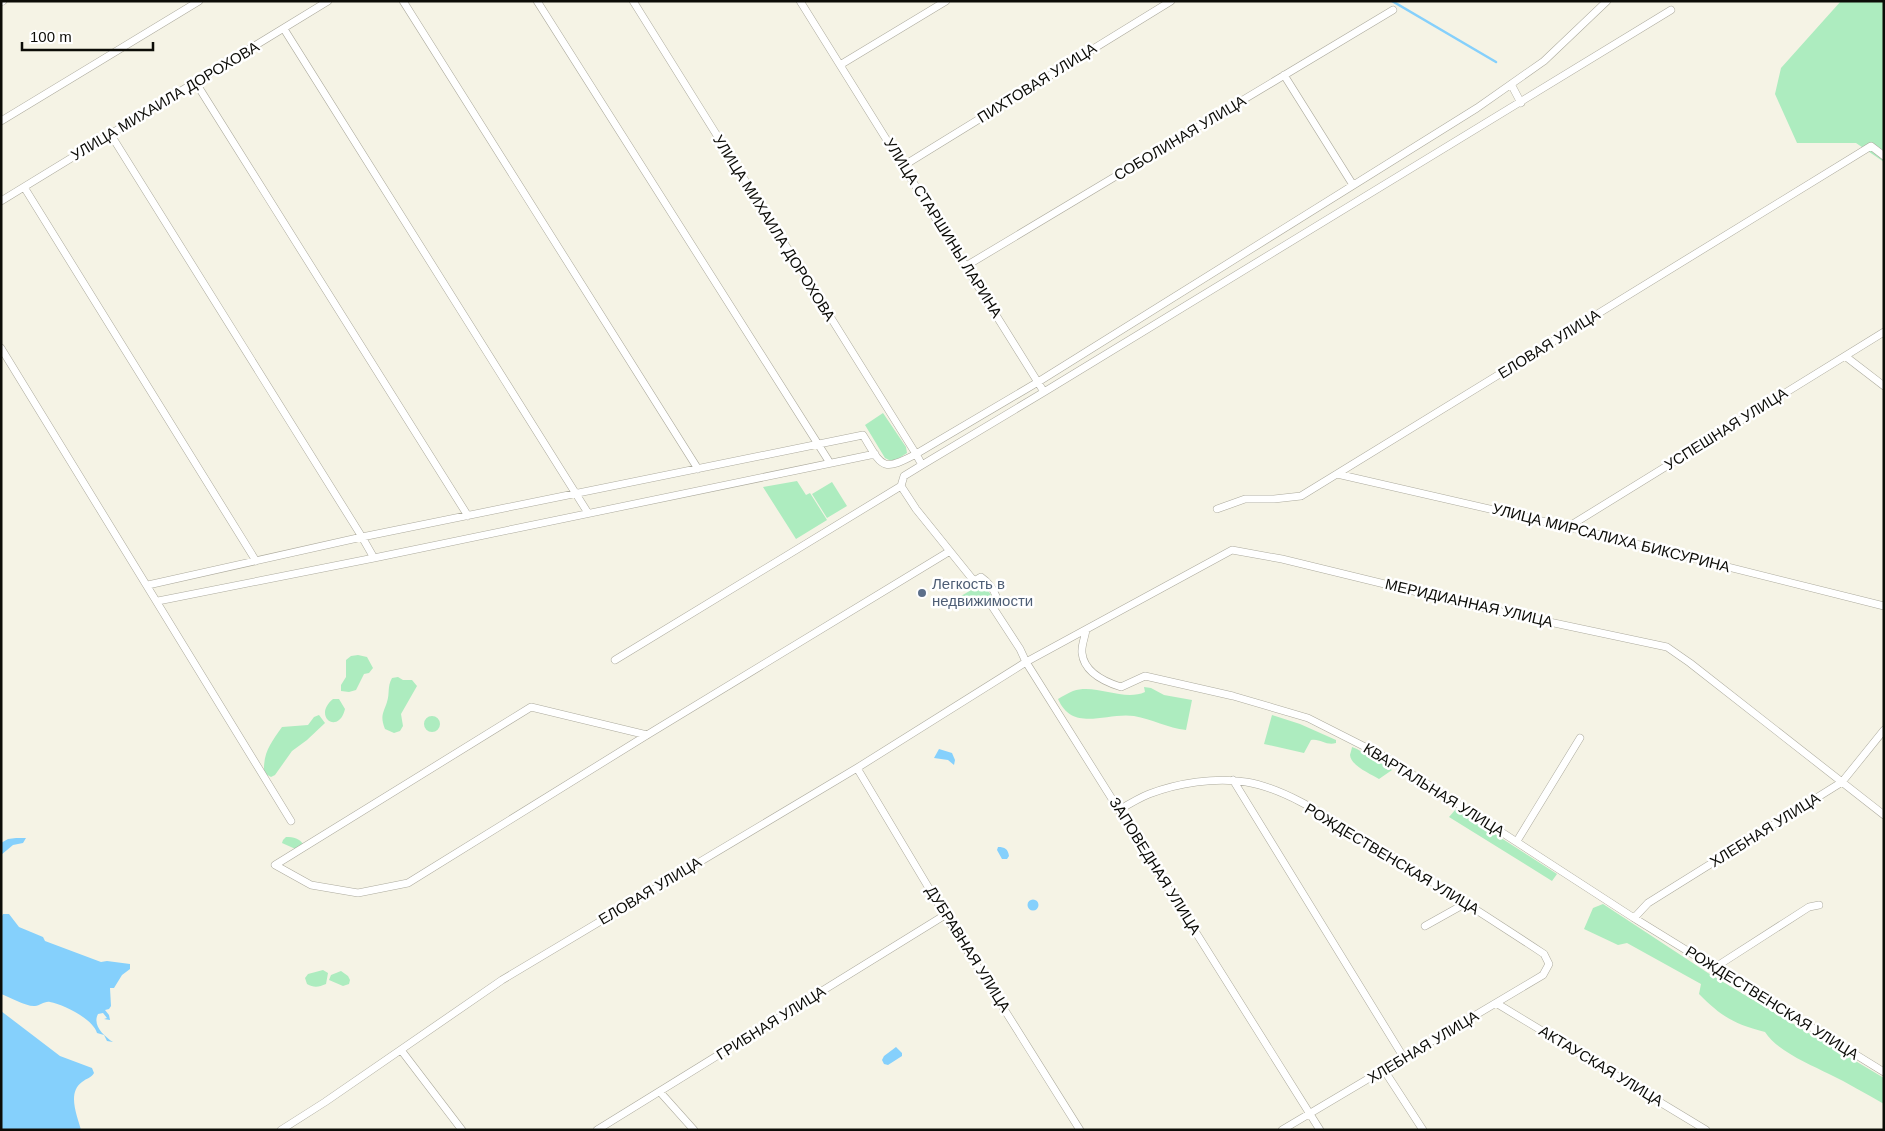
<svg xmlns="http://www.w3.org/2000/svg" width="1885" height="1131" viewBox="0 0 1885 1131" font-family="Helvetica,sans-serif">
	<style>
		.green { fill: #adecbf }
		.water { fill: #85d0fc }
		.lines { fill: none; stroke-linecap: round; stroke-linejoin: round }
		.stream { stroke: #85d0fc; stroke-width: 2.5 }
		.minor-casing { stroke: #acaa9d; stroke-width: 8 }
		.minor { stroke: #fff; stroke-width: 7 }
		.service-dot { fill: #5c6f8a; stroke: #fff; stroke-width: 2 }
		.labels { text-anchor: middle; stroke-width: 5; stroke-linejoin: round; paint-order: stroke }
		.street-label { font-size: 15px; fill: #0c0c07; stroke: #fff }
		.service-label { font-size: 15px; fill: #4e5e75; stroke: #fff; text-anchor: start }
	</style>
	<rect width="100%" height="100%" fill="#f5f3e5"/>
	<path class="green" d="M 1841,1 L 1884,1 L 1884,162 L 1856,143 L 1797,143 L 1775,94 L 1781,68 Z
		M 883,413 L 906,447 L 907,453 L 893,462 L 885,458 L 865,425 Z
		M 797,481 L 806,495 L 810,493 L 827,520 L 796,539 L 763,487 Z
		M 832,482 L 847,506 L 827,518 L 812,494 Z
		M 983,583 L 991,595 L 969,609 L 961,596 Z
		M 358,655 L 367,657 L 373,668 L 369,673 L 364,674 L 356,690 L 349,692 L 341,691 L 341,685 L 346,677 L 346,660 L 351,656 Z
		M 398,677 L 403,680 L 412,680 L 417,686 L 401,714 L 403,726 L 400,731 L 394,733 L 385,729 C 380,716 383,714 387,702 C 390,693 387,687 392,678 Z
		M 1144,687 L 1151,688 L 1164,695 L 1192,700 L 1186,730 C 1168,728 1152,719 1134,716 C 1106,712 1073,733 1058,699 C 1063,696 1068,693 1073,691 C 1096,683 1123,702 1145,692 Z
		M 333,699 L 339,699 L 345,709 C 344,713 342,718 339,720 C 330,728 316,713 333,699 Z
		M 319,715 L 325,723 L 307,740 L 292,751 L 275,775 L 271,777 L 264,773 C 263,752 271,743 282,727 L 308,725 L 314,717 Z
		M 1272,715 L 1300,724 L 1336,740 L 1336,743 C 1326,746 1320,738 1311,740 L 1304,753 L 1264,744 Z
		M424 724a8 8 0 1 1 16 0a8 8 0 1 1-16 0Z
		M 1352,747 L 1357,749 L 1392,770 L 1379,779 C 1371,774 1351,766 1350,755 C 1350,755 1352,748 1352,747 Z
		M 1456,809 L 1557,874 L 1552,881 L 1449,817 Z
		M 286,837 C 294,837 299,838 304,845 L 300,851 L 282,843 L 283,840 Z
		M 1603,904 L 1708,973 L 1884,1078 L 1884,1104 C 1866,1094 1848,1083 1829,1074 C 1809,1064 1777,1051 1765,1032 C 1734,1024 1722,1017 1699,994 L 1701,984 L 1627,943 L 1618,945 L 1584,929 L 1593,908 Z
		M 323,970 L 328,973 L 326,984 C 319,987 314,988 307,984 L 305,978 L 308,974 Z
		M 341,971 L 348,976 L 350,980 L 349,984 L 343,986 L 329,980 L 331,975 Z"/>
	<path class="water" d="M 939,749 L 952,753 L 955,760 L 954,765 L 948,760 L 934,758 Z
		M 16,838 L 26,838 L 23,843 L 13,845 L 1,855 L 1,843 L 8,839 Z
		M 998,847 C 1005,847 1008,849 1009,856 L 1007,859 L 1002,859 L 997,850 Z
		M1027.5 905a5.5 5.5 0 1 1 11 0a5.5 5.5 0 1 1-11 0Z
		M 3,914 L 9,914 L 19,927 L 43,937 L 45,941 L 101,962 L 107,961 L 130,964 L 130,969 L 122,975 L 114,988 L 110,988 L 111,1006 L 109,1009 L 105,1010 L 109,1015 L 110,1020 L 104,1019 L 107,1018 L 103,1013 L 98,1014 C 92,1025 104,1036 113,1042 L 107,1041 L 104,1035 L 97,1033 C 93,1019 63,1004 50,1002 C 44,1001 40,1006 35,1006 C 27,1007 9,997 1,994 L 1,918 Z
		M 1,1011 L 60,1056 L 92,1068 L 94,1073 C 91,1078 87,1078 82,1082 C 67,1093 77,1115 81,1130 L 1,1130 Z
		M 896,1047 L 902,1053 L 902,1056 L 888,1065 L 884,1064 L 882,1060 L 884,1056 Z"/>
	<g class="lines">
		<path class="stream" d="M 1392,1 L 1496,62"/>
		<g class="minor-casing">
			<path id="minor" d="M 403,1 L 698,469
				M 537,1 L 830,463
				M 633,1 L 916,454 C 881,473 882,466 863,435 L 362,537 L 374,558 L 875,454
				M 800,1 L 1044,392
				M 1,2 L 3,1
				M 284,29 L 588,513
				M 840,65 L 946,1
				M 1284,75 L 1353,185
				M 196,83 L 468,516
				M 1511,84 L 1521,103
				M 1,121 L 199,1
				M 111,135 L 362,537 L 148,585
				M 903,166 L 1171,1
				M 24,187 L 256,561
				M 1,201 L 328,1
				M 966,266 L 1393,10
				M 1,348 L 291,821
				M 1845,356 L 1884,386
				M 922,465 L 916,454 L 1038,382 L 1477,108 L 1544,61 L 1607,1
				M 1337,474 L 1568,527 L 1884,606
				M 1217,509 L 1245,499 L 1274,499 L 1301,496 L 1871,146 L 1884,156
				M 1568,527 L 1884,332
				M 158,601 L 374,558
				M 1086,630 C 1085,637 1081,646 1082,653 C 1084,672 1105,682 1121,687 L 1145,676 L 1233,696 L 1308,718 L 1387,758 L 1634,918 L 1884,1072
				M 615,660 L 901,486
				M 647,735 L 531,707 L 275,865 L 311,885 L 358,893 L 408,883 L 647,735 L 950,551
				M 857,768 L 945,915 L 1080,1130
				M 1233,780 L 1404,1058
				M 1119,810 C 1129,804 1139,798 1149,794 C 1178,783 1215,777 1246,782 C 1285,788 1331,819 1365,840 C 1425,877 1485,915 1544,954 L 1549,964 L 1543,975 L 1282,1130
				M 1517,841 L 1580,738
				M 1634,918 L 1648,903 L 1842,782 L 1884,730
				M 1425,926 L 1459,907 L 1463,901
				M 1714,968 L 1809,907 L 1819,905
				M 1496,1003 L 1706,1130
				M 401,1050 L 462,1130
				M 1384,1070 L 1423,1130
				M 660,1092 L 694,1130
				M 281,1130 L 325,1102 L 502,980 L 857,768 L 1026,662 L 1232,550 L 1282,559 L 1479,607 L 1667,647 L 1690,663 L 1884,815
				M 597,1130 L 945,915
				M 1320,1130 L 1026,662 L 1020,649 L 990,603 L 994,600 L 996,596 C 993,587 988,582 981,577 L 974,581 L 916,509 L 901,486 L 904,476 L 922,465 L 1044,392 L 1671,10"/>
		</g>
		<use href="#minor" class="minor"/>
	</g>
	<circle class="service-dot" cx="922" cy="593" r="5"/>
	<g class="labels">
		<g class="street-label">
			<text transform="translate(1037 83) rotate(-32)" y="5">ПИХТОВАЯ УЛИЦА</text>
			<text transform="translate(165 101) rotate(-31)" y="5">УЛИЦА МИХАИЛА ДОРОХОВА</text>
			<text transform="translate(1180 138) rotate(-31)" y="5">СОБОЛИНАЯ УЛИЦА</text>
			<text transform="translate(774 228) rotate(58)" y="5">УЛИЦА МИХАИЛА ДОРОХОВА</text>
			<text transform="translate(943 228) rotate(58)" y="5">УЛИЦА СТАРШИНЫ ЛАРИНА</text>
			<text transform="translate(1549 344) rotate(-32)" y="5">ЕЛОВАЯ УЛИЦА</text>
			<text transform="translate(1726 429) rotate(-32)" y="5">УСПЕШНАЯ УЛИЦА</text>
			<text transform="translate(1611 538) rotate(14)" y="5">УЛИЦА МИРСАЛИХА БИКСУРИНА</text>
			<text transform="translate(1469 603) rotate(13)" y="5">МЕРИДИАННАЯ УЛИЦА</text>
			<text transform="translate(1434 790) rotate(32)" y="5">КВАРТАЛЬНАЯ УЛИЦА</text>
			<text transform="translate(1765 830) rotate(-32)" y="5">ХЛЕБНАЯ УЛИЦА</text>
			<text transform="translate(1392 859) rotate(31)" y="5">РОЖДЕСТВЕНСКАЯ УЛИЦА</text>
			<text transform="translate(1155 866) rotate(58)" y="5">ЗАПОВЕДНАЯ УЛИЦА</text>
			<text transform="translate(650 891) rotate(-31)" y="5">ЕЛОВАЯ УЛИЦА</text>
			<text transform="translate(968 949) rotate(58)" y="5">ДУБРАВНАЯ УЛИЦА</text>
			<text transform="translate(1772 1003) rotate(32)" y="5">РОЖДЕСТВЕНСКАЯ УЛИЦА</text>
			<text transform="translate(771 1023) rotate(-32)" y="5">ГРИБНАЯ УЛИЦА</text>
			<text transform="translate(1423 1047) rotate(-31)" y="5">ХЛЕБНАЯ УЛИЦА</text>
			<text transform="translate(1601 1066) rotate(31)" y="5">АКТАУСКАЯ УЛИЦА</text>
		</g>
		<g class="service-label">
			<text x="932" y="589">Легкость в<tspan x="932" dy="17">недвижимости</tspan></text>
		</g>
	</g>
	<rect width="1885" height="1131" fill="none" stroke="#0c0c07" stroke-width="5"/>
	<path d="M22 42v8h131v-8" fill="none" stroke="#0c0c07" stroke-width="2.5"/>
	<text x="30" y="42" font-size="15" fill="#0c0c07" stroke="#ffffff" stroke-width="4" paint-order="stroke">100 m</text>
</svg>
